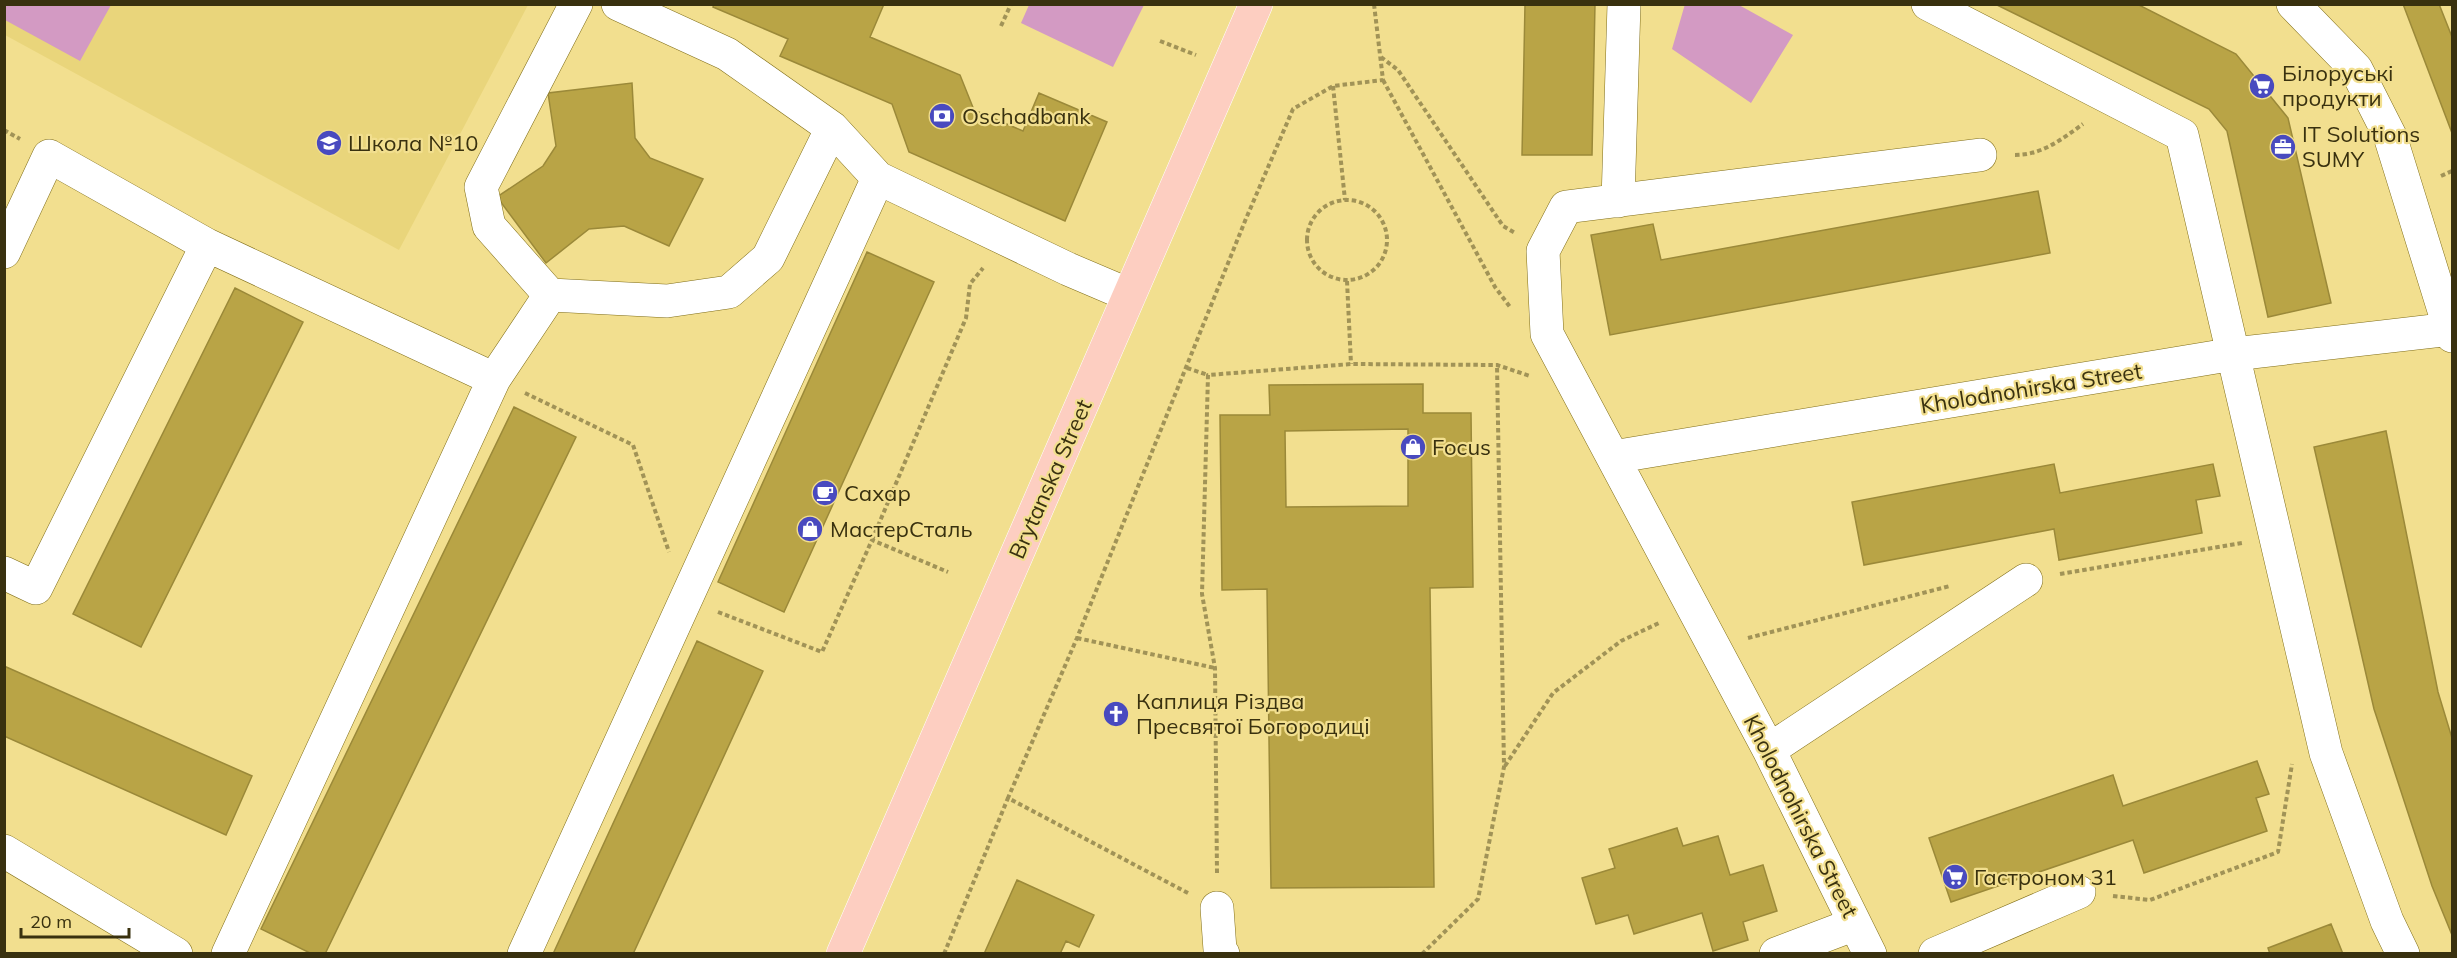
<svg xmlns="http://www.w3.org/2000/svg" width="2457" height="958" viewBox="0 0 2457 958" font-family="Mulish,sans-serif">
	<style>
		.built { fill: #e9d57b }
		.green { fill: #d39ac3 }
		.building { fill: #b9a446; stroke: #9b8939; stroke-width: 1.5; fill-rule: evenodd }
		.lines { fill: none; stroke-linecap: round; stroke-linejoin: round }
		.minor-casing { stroke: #806e18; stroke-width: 34 }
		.major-casing { stroke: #fff; stroke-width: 34 }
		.path { stroke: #a19357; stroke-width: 4; stroke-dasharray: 4.5 3; stroke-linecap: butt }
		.minor { stroke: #fff; stroke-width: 33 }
		.major { stroke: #fdcec1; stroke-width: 33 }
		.labels { text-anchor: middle; stroke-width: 4.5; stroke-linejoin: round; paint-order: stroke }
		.poi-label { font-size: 22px; fill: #39310f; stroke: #f2df8f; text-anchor: start }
		.street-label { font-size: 22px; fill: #39310f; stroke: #f2df8f }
	</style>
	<rect width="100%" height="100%" fill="#f2df8f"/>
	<path class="built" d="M 4,5 L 528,5 L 399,250 L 5,35 Z"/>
	<path class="green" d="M 1685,4 L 1739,5 L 1793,35 L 1751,103 L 1672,49 Z
		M 4,5 L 5,4 L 111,5 L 80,61 L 5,20 Z
		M 1029,5 L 1029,4 L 1144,5 L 1113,67 L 1021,23 Z"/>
	<path class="building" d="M 714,4 L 884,4 L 870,37 L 960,75 L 974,110 L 1023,131 L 1039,93 L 1107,122 L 1065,221 L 909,152 L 892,104 L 780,56 L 788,39 L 713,7 Z
		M 1525,4 L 1595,4 L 1592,155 L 1522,155 Z
		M 1995,4 L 2137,4 L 2236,54 L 2288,118 L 2331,303 L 2268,317 L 2227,131 L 2209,109 Z
		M 2403,4 L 2439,4 L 2452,37 L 2452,133 Z
		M 632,83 L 635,138 L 650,158 L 703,179 L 669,246 L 624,226 L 589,229 L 546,263 L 497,197 L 543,166 L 556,146 L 548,93 Z
		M 2038,191 L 2050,253 L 1610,335 L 1591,235 L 1653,224 L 1661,260 Z
		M 867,252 L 934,282 L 784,612 L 718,582 Z
		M 235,288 L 303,322 L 141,647 L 73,614 Z
		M 1423,384 L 1423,413 L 1471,413 L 1473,587 L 1430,588 L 1434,887 L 1271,888 L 1267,589 L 1222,590 L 1220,415 L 1270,415 L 1269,385 ZM 1408,429 L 1408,506 L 1286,507 L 1285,431 Z
		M 514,407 L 576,437 L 325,954 L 312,954 L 261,929 Z
		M 2386,431 L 2438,692 L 2452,738 L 2452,935 L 2432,886 L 2374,709 L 2314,447 Z
		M 2054,464 L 2060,493 L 2213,464 L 2220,496 L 2196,500 L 2202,533 L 2059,560 L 2054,529 L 1864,565 L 1852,502 Z
		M 697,641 L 763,671 L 633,954 L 553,954 Z
		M 4,666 L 252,776 L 226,835 L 4,736 Z
		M 2257,761 L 2269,794 L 2256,798 L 2267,831 L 2144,873 L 2133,840 L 1951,902 L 1929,838 L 2113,775 L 2123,806 Z
		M 1677,828 L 1683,846 L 1718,836 L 1730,875 L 1763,865 L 1777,911 L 1743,922 L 1748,940 L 1713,951 L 1702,913 L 1634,934 L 1628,915 L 1596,924 L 1582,878 L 1615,868 L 1609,849 Z
		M 1017,880 L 1094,915 L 1079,947 L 1066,941 L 1060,954 L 984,954 Z
		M 2331,924 L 2343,954 L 2270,954 L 2268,948 Z"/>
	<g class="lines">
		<g class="minor-casing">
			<path id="minor" d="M 618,4 L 727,54 L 832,128 L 878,178 L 1068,269 L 1129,295
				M 1928,4 L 2182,135 L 2326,753 L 2387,921 L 2403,954
				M 2293,4 L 2356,69 L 2390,136 L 2452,336
				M 1618,201 L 1624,4
				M 4,252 L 49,156 L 207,245
				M 550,295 L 489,226 L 481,187 L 576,4
				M 494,379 L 550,295 L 667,301 L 729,292 L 768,258 L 832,128
				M 1613,457 L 2234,354 L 2451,329
				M 4,573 L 36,588 L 207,245 L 494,379 L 228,954
				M 1769,750 L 2026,580
				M 4,851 L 176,954
				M 1217,908 L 1220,950 L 1223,954
				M 524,954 L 878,178
				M 1776,954 L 1855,924
				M 1870,954 L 1769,750 L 1547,334 L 1543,251 L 1566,207 L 1980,155
				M 1935,954 L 2079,892"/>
		</g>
		<g class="major-casing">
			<path id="major" d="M 843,954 L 1256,4"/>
		</g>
		<path class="path" d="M 1001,26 L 1011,4
			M 1160,41 L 1196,55
			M 1381,57 L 1398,70 L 1503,226 L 1515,233
			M 1383,80 L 1495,287 L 1510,307
			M 1333,86 L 1345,200
			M 4,130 L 20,139
			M 2015,155 C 2042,155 2062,139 2083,124
			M 2441,176 L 2452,171
			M1307 240a40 40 0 1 1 80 0a40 40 0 1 1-80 0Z
			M 1347,281 L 1351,364
			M 1187,368 L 1208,375
			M 525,393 L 633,445 L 669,552
			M 872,540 L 966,318 L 970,284 L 983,268
			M 2060,574 L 2242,543
			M 718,612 L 822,652 L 872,540 L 948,572
			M 1077,638 L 1215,668
			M 1748,638 L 1950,586
			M 1505,766 L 1553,693 L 1621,641 L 1661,622
			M 1217,873 L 1215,668 L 1202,594 L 1208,375 L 1351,364 L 1497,365 L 1530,376
			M 1188,893 L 1008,798 L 1077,638 L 1245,221 L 1293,109 L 1333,86 L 1383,80 L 1374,4
			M 2113,896 L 2150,900 L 2278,852 L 2292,764
			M 944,954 L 1008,798
			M 1422,954 L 1478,899 L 1504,767 L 1497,365"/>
		<use href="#minor" class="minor"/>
		<use href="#major" class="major"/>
	</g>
	<defs>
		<g id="supermarket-disc" transform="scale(1.35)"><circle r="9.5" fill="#494abf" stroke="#f2df8f"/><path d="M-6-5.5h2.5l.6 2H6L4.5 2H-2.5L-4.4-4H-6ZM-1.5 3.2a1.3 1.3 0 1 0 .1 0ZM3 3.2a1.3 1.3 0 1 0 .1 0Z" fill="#fff"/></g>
		<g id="bank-disc" transform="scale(1.35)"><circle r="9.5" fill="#494abf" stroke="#f2df8f"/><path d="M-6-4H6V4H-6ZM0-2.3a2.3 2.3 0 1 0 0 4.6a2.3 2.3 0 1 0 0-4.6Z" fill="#fff"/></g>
		<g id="school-disc" transform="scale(1.35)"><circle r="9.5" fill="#494abf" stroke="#f2df8f"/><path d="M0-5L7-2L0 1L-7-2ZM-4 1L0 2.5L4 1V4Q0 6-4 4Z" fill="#fff"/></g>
		<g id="office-disc" transform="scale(1.35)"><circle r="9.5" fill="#494abf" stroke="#f2df8f"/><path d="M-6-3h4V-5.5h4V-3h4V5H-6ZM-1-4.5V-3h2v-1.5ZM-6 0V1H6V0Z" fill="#fff"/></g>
		<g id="shop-disc" transform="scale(1.35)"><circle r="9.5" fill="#494abf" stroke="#f2df8f"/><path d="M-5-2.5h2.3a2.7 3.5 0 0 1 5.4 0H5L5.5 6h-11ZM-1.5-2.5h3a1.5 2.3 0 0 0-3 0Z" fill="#fff"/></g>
		<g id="cafe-disc" transform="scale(1.35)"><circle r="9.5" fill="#494abf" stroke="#f2df8f"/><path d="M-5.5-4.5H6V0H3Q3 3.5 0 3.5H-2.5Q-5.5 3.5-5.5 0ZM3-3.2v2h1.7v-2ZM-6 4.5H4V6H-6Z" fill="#fff"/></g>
		<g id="church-disc" transform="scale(1.35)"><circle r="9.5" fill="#494abf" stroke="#f2df8f"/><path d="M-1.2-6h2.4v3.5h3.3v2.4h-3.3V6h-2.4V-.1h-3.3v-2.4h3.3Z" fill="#fff"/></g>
	</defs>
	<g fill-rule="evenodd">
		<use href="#supermarket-disc" x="2262" y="86"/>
		<use href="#bank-disc" x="942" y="116"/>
		<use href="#school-disc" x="329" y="143"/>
		<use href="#office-disc" x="2283" y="147"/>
		<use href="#shop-disc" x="1413" y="447"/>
		<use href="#cafe-disc" x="825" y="493"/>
		<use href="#shop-disc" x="810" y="529"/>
		<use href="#church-disc" x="1116" y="714"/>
		<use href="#supermarket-disc" x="1955" y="877"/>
	</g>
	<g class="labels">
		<g class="poi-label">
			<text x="2282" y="81">Білоруські<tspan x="2282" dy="25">продукти</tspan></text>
			<text x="962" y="124">Oschadbank</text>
			<text x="2302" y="142">IT Solutions<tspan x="2302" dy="25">SUMY</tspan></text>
			<text x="348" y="151">Школа №10</text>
			<text x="1432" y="455">Focus</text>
			<text x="844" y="501">Сахар</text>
			<text x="830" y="537">МастерСталь</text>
			<text x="1136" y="709">Каплиця Різдва<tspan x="1136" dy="25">Пресвятої Богородиці</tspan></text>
			<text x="1974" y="885">Гастроном 31</text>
		</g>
		<g class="street-label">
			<text transform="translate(2031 388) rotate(-9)" y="8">Kholodnohirska Street</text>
			<text transform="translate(1050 479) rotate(-66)" y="8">Brytanska Street</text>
			<text transform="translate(1801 816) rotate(63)" y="8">Kholodnohirska Street</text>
		</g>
	</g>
	<rect width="2457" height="958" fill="none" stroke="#39310f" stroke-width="12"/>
	<path d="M21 928v9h108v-9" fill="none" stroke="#39310f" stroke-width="3"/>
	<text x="30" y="928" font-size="18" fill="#39310f" stroke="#f2df8f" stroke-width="4.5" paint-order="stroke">20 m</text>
</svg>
